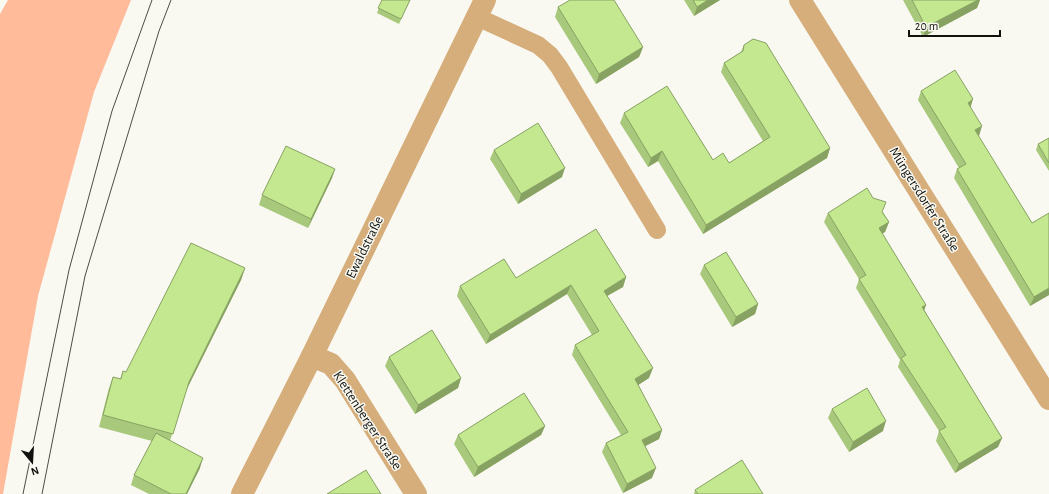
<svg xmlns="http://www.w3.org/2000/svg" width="1049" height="494" viewBox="0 0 1049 494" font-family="'Alegreya Sans',sans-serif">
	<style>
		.green { fill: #ffbb9a }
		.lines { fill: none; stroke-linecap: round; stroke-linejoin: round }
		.service { stroke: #d6ae7b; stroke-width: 18 }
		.minor { stroke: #d6ae7b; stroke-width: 22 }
		.tertiary { stroke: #d6ae7b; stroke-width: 22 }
		.tram { stroke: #4c4c48; stroke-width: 1 }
		.wall { fill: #a8c87b }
		.shaded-wall { fill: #88a264 }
		.building { fill: #c3e88f; stroke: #88a264 }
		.labels { text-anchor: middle; stroke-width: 3; stroke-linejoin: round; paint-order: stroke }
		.street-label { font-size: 14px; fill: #11110e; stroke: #f9f9f2 }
	</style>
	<rect width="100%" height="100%" fill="#f9f9f2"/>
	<path class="green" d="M 8,0 L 131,0 L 94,92 L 38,296 L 3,494 L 0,494 L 0,14 Z"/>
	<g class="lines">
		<path class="service" d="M 477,17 L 538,45 L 550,55 L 559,67 L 657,230"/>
		<path class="minor" d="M 800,0 L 1049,399
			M 312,356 L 331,364 L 345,380 L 416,494"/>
		<path class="tertiary" d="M 242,494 L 312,356 L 485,0"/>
		<path class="tram" d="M 23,494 L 69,270 L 112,111 L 152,0
			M 42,494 L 85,276 L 159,31 L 171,0"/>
	</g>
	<path class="wall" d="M 382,0 L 410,0 L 399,24 L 377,13 Z
		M 684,0 L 720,0 L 694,16 Z
		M 903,0 L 980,0 L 977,8 L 923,37 Z
		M 558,7 L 643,47 L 639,57 L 596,84 L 555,17 Z
		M 744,45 L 830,148 L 827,158 L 703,234 L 658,161 L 648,167 L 620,123 L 624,113 L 713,160 L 729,163 L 763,141 L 721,72 L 724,63 L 741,52 Z
		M 921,91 L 973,99 L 970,107 L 978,136 L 1032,223 L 1049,213 L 1049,295 L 1030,306 L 954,178 L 957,169 L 959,168 L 918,100 Z
		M 1049,138 L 1049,171 L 1036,150 L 1038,144 Z
		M 494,150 L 562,177 L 518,204 L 490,159 Z
		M 335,169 L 332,178 L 308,228 L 259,205 L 262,195 Z
		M 883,212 L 889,222 L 885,232 L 882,234 L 926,305 L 924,310 L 1002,438 L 998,447 L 955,473 L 936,441 L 939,431 L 898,367 L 900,360 L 856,288 L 859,279 L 824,222 L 828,213 Z
		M 704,265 L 758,304 L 755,314 L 732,327 L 700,274 Z
		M 245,268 L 241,280 L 186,390 L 170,441 L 200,468 L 187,494 L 149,494 L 131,485 L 134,475 L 152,441 L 99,427 L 109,388 L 113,377 L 120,379 L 123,371 L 126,372 Z
		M 626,277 L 623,287 L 607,296 L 649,378 L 638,385 L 662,430 L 659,439 L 645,446 L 652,478 L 623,493 L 602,452 L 606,443 L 621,435 L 572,355 L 575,345 L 592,335 L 567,294 L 486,344 L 457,296 L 460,286 Z
		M 389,357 L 461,378 L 458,388 L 415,414 L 385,366 Z
		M 832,409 L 883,431 L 849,452 L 828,418 Z
		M 545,426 L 541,435 L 474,477 L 454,444 L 458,435 Z
		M 695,490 L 763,494 L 694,494 Z"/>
	<path class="shaded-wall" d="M 708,0 L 720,0 L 694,16 L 697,7 Z
		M 978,0 L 980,0 L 977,8 L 923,37 L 926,27 Z
		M 643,47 L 639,57 L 596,84 L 599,74 Z
		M 973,99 L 970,109 L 968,103 Z
		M 982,126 L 979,136 L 972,140 L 975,130 Z
		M 830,148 L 827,158 L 703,234 L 706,225 Z
		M 662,151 L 658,161 L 648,167 L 651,158 Z
		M 565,168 L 562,177 L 518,204 L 521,194 Z
		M 335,169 L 332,178 L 308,228 L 311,219 Z
		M 889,222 L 885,232 L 875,238 L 879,228 Z
		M 245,268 L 241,280 L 185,393 L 189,382 Z
		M 626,277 L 623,287 L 600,300 L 604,291 Z
		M 571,285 L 567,294 L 486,344 L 490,335 Z
		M 1049,288 L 1049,295 L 1030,306 L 1034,297 Z
		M 758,304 L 755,314 L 732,327 L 736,317 Z
		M 926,305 L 923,314 L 922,307 Z
		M 653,368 L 649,378 L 632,389 L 635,379 Z
		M 461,378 L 458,388 L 415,414 L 418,405 Z
		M 886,421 L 883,431 L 849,452 L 853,442 Z
		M 545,426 L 541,435 L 474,477 L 478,467 Z
		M 662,430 L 659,439 L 638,450 L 642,440 Z
		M 1002,438 L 998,447 L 955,473 L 959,464 Z
		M 203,458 L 200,468 L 187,494 L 186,494 Z
		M 656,468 L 652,478 L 623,493 L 627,484 Z"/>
	<path class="building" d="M 382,0 L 410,0 L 401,19 L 378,8 Z
		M 570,0 L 614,0 L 643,47 L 599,74 L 558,7 Z
		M 693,0 L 708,0 L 697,7 Z
		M 912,0 L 978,0 L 926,27 Z
		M 753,39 L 766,43 L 830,148 L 706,225 L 662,151 L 651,158 L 624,113 L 667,86 L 713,160 L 723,153 L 729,163 L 770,137 L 724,63 L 743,51 L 744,45 Z
		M 955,70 L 973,99 L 968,103 L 982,126 L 975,130 L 1032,223 L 1049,213 L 1049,288 L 1034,297 L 957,169 L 966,164 L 921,91 Z
		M 538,123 L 565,168 L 521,194 L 494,150 Z
		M 1049,138 L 1049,163 L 1038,144 Z
		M 286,146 L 335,169 L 311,219 L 262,195 Z
		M 867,188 L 873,198 L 886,202 L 882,212 L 889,222 L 879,228 L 926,305 L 922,307 L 1002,438 L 959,464 L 939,431 L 946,427 L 901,358 L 906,355 L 859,279 L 866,275 L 828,213 Z
		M 596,229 L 626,277 L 604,291 L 653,368 L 635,379 L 662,430 L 642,440 L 656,468 L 627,484 L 606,443 L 628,432 L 575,345 L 599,331 L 571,285 L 490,335 L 460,286 L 504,259 L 516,278 Z
		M 191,243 L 245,268 L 189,382 L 173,434 L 103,415 L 113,377 L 121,379 L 123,371 L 126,372 Z
		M 726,252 L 758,304 L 736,317 L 704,265 Z
		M 432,330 L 461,378 L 418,405 L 389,357 Z
		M 867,388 L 886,421 L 853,442 L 832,409 Z
		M 524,393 L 545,426 L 478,467 L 458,435 Z
		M 156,433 L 203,458 L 186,494 L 171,494 L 134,475 Z
		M 742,460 L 763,494 L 698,494 L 695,490 Z
		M 366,470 L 381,494 L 327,494 Z"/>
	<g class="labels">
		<g class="street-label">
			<text transform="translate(925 199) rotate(58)" y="5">Müngersdorfer Straße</text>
			<text transform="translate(364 247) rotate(-64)" y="5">Ewaldstraße</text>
			<text transform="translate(368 420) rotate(57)" y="5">Klettenberger Straße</text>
		</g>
	</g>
	<g transform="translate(32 462) rotate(162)" stroke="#f9f9f2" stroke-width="3" paint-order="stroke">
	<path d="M0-3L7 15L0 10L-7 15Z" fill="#11110e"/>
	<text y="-6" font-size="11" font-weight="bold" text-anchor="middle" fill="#11110e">N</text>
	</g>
	<path d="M909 30v6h91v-6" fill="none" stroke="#11110e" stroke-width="2"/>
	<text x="915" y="30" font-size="12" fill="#11110e" stroke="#f9f9f2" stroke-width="3" paint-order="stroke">20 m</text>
</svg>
